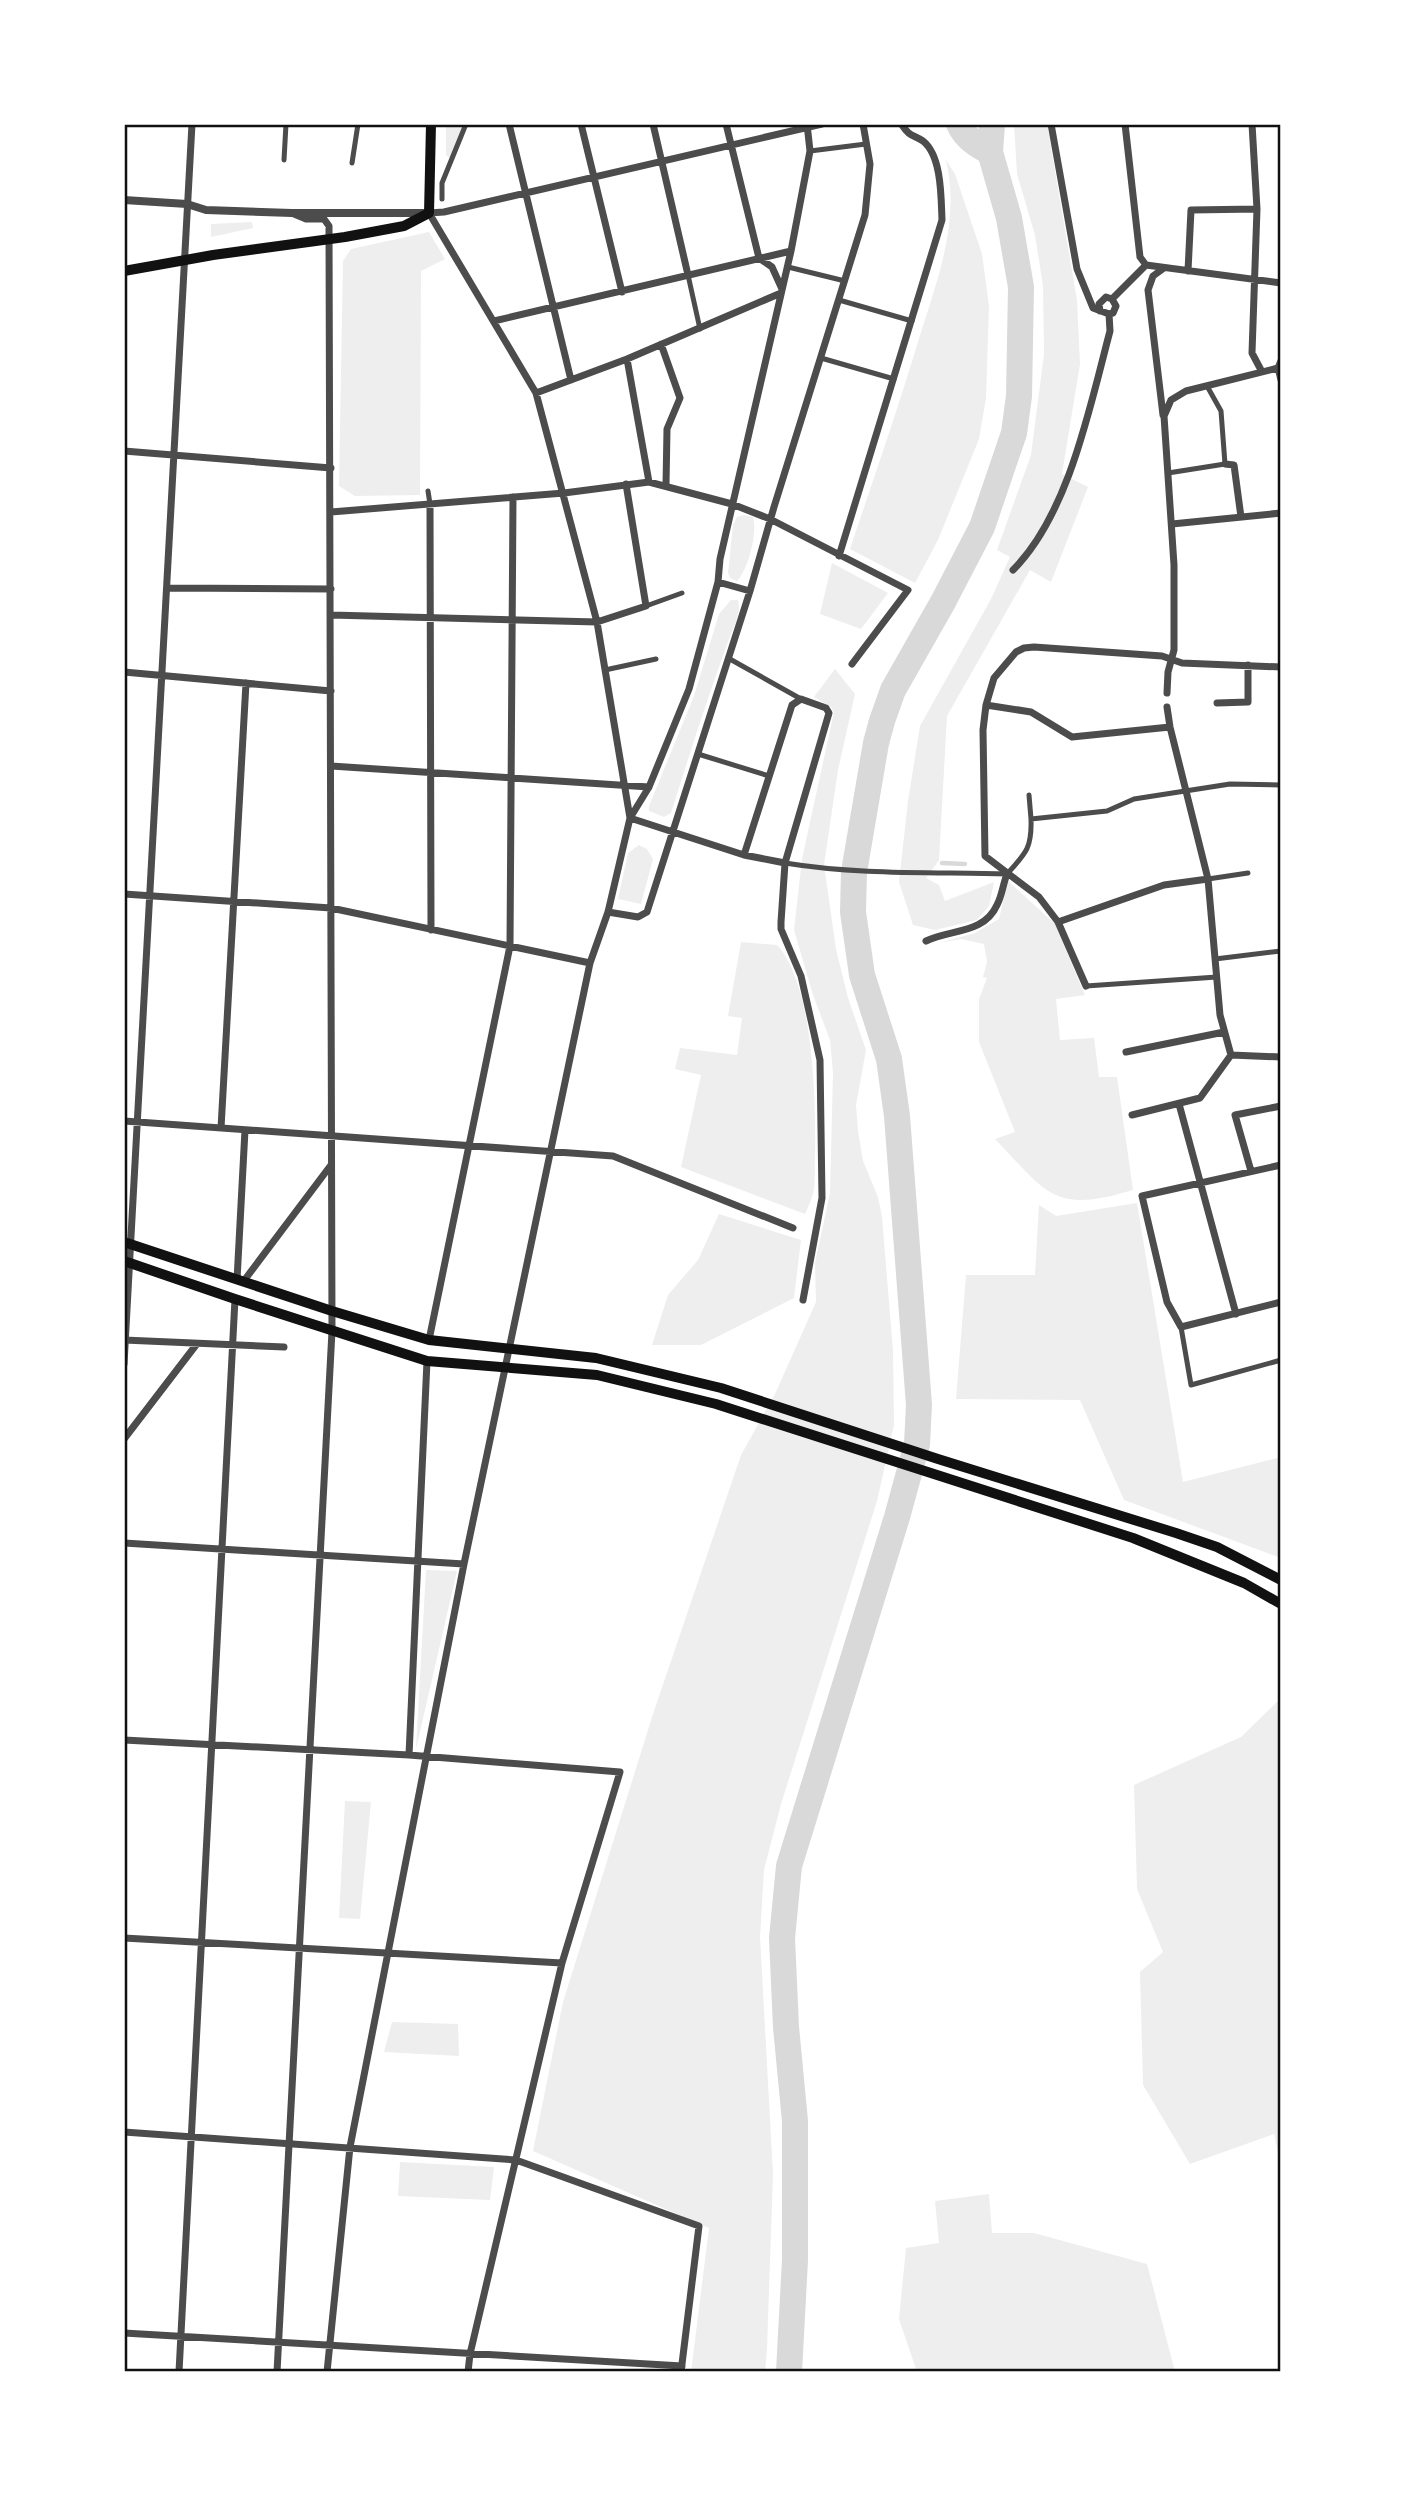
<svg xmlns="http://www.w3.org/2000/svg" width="1405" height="2496" viewBox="0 0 1405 2496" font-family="'Roboto Condensed',sans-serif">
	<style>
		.green { fill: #eee }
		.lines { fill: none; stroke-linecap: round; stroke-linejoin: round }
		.stream { stroke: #d9d9d9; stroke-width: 4.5 }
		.river { stroke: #d9d9d9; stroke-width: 26 }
		.pedestrian { stroke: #4c4c4c; stroke-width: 5 }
		.minor { stroke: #4c4c4c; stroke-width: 7 }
		.tertiary { stroke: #4c4c4c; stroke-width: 8 }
		.secondary { stroke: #111; stroke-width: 10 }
		.neatline { fill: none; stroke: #111; stroke-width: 2.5 }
	</style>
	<rect width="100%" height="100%" fill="#fff"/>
	<path class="green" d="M 446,124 L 465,124 L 451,159 L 446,155 Z
		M 1014,124 L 1047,124 L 1077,300 L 1080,364 L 1062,474 L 1088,487 L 1051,582 L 1030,570 L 947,716 L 939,860 L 926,878 L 939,885 L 945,901 L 994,882 L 989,906 L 977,920 L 935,930 L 913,925 L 899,882 L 908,801 L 920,726 L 991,599 L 1010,557 L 997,550 L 1031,455 L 1044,354 L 1043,286 L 1035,235 L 1017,174 Z
		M 946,160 L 955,174 L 982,254 L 989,306 L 986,398 L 979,439 L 938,540 L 915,583 L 850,549 C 873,480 897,412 918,342 C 936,283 961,222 946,160 Z
		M 252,222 L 253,228 L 211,237 L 211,224 Z
		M 429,232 L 445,259 L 421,271 L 420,495 L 355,496 L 339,486 L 343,261 L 351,249 Z
		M 744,515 L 753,517 C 758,532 748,570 737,581 L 730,578 L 728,573 L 733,525 L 737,517 Z
		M 832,563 L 888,593 L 861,629 L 820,614 Z
		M 731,600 L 738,600 C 742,613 732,630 728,642 C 707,699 689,756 671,813 L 664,817 L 649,811 L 649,806 L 694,696 L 719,614 Z
		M 835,669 L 855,694 L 838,770 L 824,865 L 836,949 L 848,998 L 866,1050 L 856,1105 L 858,1131 L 863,1161 L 878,1197 L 882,1217 L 893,1351 L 894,1425 L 877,1501 L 781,1804 L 764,1870 L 760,1937 L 773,2174 L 767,2349 L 765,2372 L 691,2372 L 709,2228 L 533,2151 L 563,2002 L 653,1714 L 741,1455 L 775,1394 L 816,1302 L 815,1263 L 830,1193 L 833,1073 L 830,1040 L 813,995 L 794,930 L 802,859 L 834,712 L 831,707 L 814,697 Z
		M 639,845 L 647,849 L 653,859 L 641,904 L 618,899 L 628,853 Z
		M 1008,881 L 1055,924 L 1085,995 L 1056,999 L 1060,1040 L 1094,1038 L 1099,1077 L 1117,1077 L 1133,1190 C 1053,1214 1048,1194 995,1139 L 1015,1132 L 979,1042 L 979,999 L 987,978 L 983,977 L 987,962 L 984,944 L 961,939 L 939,943 L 975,933 L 999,919 Z
		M 741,942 L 777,945 C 814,985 816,1102 815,1156 C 814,1168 816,1182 813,1194 C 811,1201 808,1207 805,1214 L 681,1167 L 701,1075 L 675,1069 L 680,1048 L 737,1055 L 742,1018 L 728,1016 Z
		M 1137,1203 L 1183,1482 L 1281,1457 L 1281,1558 L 1124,1500 L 1080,1400 L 956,1399 L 966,1275 L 1035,1275 L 1039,1205 L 1056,1216 Z
		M 719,1214 L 801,1240 L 794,1298 L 701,1345 L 652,1345 L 668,1295 L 698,1260 Z
		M 426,1570 L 457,1571 L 416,1749 Z
		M 1281,1698 L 1281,2167 L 1274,2134 L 1190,2164 L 1143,2085 L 1140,1972 L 1163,1952 L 1137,1889 L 1134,1785 L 1241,1737 Z
		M 345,1801 L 371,1802 L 360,1919 L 339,1918 Z
		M 392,2022 L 458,2024 L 459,2056 L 384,2052 Z
		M 400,2162 L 494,2167 L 490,2200 L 398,2196 Z
		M 989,2194 L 992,2233 L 1034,2233 L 1147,2264 L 1175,2372 L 917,2372 L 899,2319 L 906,2248 L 939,2243 L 935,2201 Z"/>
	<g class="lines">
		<path class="stream" d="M 942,863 L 965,864"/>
		<path class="river" d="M 959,124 C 965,138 977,145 990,152
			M 789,2372 L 795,2260 L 795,2121 L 786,2027 L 782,1938 L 789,1866 L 897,1517 L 917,1444 L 919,1405 L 897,1116 L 889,1059 L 862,975 L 853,912 L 854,872 L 876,743 L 882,721 L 893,690 L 943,602 L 982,527 L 1014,433 L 1019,396 L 1021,287 L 1009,218 L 990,152 L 992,124"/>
		<path class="pedestrian" d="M 810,151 L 866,144
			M 284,160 L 286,124
			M 352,163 L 358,124
			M 442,199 L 442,183 L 466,124
			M 788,267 L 845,281
			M 688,275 L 700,329
			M 839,300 L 912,321
			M 821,358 L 894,379
			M 1168,473 L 1225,464 L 1221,411 L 1207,386
			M 428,491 L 430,504
			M 646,606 L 682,593
			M 728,658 L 801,699
			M 605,670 L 656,659
			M 698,754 L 769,776
			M 1029,795 L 1031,819
			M 785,863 C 858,875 933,872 1007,874 C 1026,853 1032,848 1031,819 L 1107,811 L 1134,799 L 1230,784 L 1281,785
			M 1208,879 L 1248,873
			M 1215,959 L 1281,951
			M 1086,986 L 1217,977
			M 1181,1327 L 1191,1385 L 1281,1360"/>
		<path class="minor" d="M 509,124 L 571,380
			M 581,124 L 622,292
			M 653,124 L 688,275
			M 726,124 L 759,258 L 772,267 L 782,289
			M 1051,124 L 1077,269 L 1093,308 L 1109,314 L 1113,313 L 1116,306 L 1112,299 L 1106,297 L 1099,304 L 1100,311
			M 1125,124 L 1140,257 L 1146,265
			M 1252,124 L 1257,209 L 1252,353 L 1261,370
			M 429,213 L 536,393 L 597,622 L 630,818 L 744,855 L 785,863
			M 429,213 L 444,212 L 822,124
			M 1146,265 L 1281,283
			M 1188,271 L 1191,210 L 1257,209
			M 1112,299 L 1146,265
			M 494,321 L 791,251
			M 661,344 L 680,398 L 667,429 L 666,485
			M 627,359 L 649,482
			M 1281,361 L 1278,368 L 1281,380
			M 536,393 L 627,359 L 781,293
			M 1163,415 L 1148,290 L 1153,276 L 1164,268
			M 124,451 L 331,468
			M 1225,464 L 1234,465 L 1241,517
			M 430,504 L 431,930
			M 331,512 L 564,493 L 649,482 L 732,504 L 770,519 L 908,590 L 852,664
			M 1172,524 L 1281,513
			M 839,556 L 942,220 C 941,198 942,156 923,141 C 912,134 910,137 902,125
			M 1013,570 C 1069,514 1090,406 1110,331 L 1109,314
			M 718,582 L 750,591
			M 167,588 L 331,589
			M 331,615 L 597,622 L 646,606 L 626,484
			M 124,672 L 331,691
			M 1167,693 L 1168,672 L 1174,650 L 1174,565 L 1164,416 L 1171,400 L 1186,391 L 1278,368
			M 1217,703 L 1248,702 L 1248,665
			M 986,705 L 1031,712 L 1072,737 L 1170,727
			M 1167,707 L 1170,727 L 1208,879 L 1220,1015 L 1231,1055
			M 331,766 L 649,787
			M 744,855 L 792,705 L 801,699 L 826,708 L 829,713 L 785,863 L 781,922 L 781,929 L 801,976 L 820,1060 L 822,1198 L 803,1300
			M 124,894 L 331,908 L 590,963
			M 608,912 L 638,917 L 647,912 L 750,591 L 774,507 L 865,215 L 870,164 L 863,124
			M 1058,922 L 1164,885 L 1208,879
			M 926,941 C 951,929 984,934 997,905 C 1002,896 1003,884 1007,874
			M 1086,986 L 1058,922 L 1039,897 L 985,856 L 983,730 L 986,705 L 994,678 L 1016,652 L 1024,648 L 1034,647 L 1162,656 L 1182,663 L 1281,667
			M 1126,1052 L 1224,1032
			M 1231,1055 L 1281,1057
			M 1179,1104 L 1236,1314
			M 1132,1115 L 1200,1098 L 1231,1055
			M 124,1121 L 613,1156 L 793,1228
			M 221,1128 L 246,683
			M 1281,1165 L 1142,1196 L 1167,1302 L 1181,1327 L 1281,1302
			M 1251,1171 L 1235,1115 L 1281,1106
			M 237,1280 L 245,1130
			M 243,1282 L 331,1165
			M 124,1340 L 284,1347
			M 429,1340 L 510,946 L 513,497
			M 124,1364 L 192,124
			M 124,1439 L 196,1345
			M 124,1543 L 464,1564
			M 124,1740 L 409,1755 L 620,1772 L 562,1963 L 470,2354 L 468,2372
			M 409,1755 L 427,1361
			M 124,1938 L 562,1963
			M 124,2132 L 516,2160 L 699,2226 L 681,2372
			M 124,2333 L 682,2366
			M 179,2372 L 235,1299
			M 277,2372 L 332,1331 L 329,226 L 324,219 L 306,219 L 294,214
			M 327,2372 L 350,2147 L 464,1564 L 590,963 L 608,912 L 630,818 L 649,787 L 689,689 L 718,582 L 720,559 L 791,251 L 810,151 L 807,124"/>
		<path class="tertiary" d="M 124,200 L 187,204 L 206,210 L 292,213 L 428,213"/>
		<path class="secondary" d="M 124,271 L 213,255 L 345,237 L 404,226 L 429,213 L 431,124
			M 124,1242 L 332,1311 L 429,1340 L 596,1358 L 721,1388 L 938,1459 L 1176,1533 L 1217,1547 L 1281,1580
			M 124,1261 L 235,1299 L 427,1361 L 597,1375 L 716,1404 L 1133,1538 L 1244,1583 L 1281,1604"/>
	</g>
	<rect width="1405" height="2496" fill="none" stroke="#ffffff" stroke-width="252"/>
	<rect x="126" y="126" width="1153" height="2244" class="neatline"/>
</svg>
